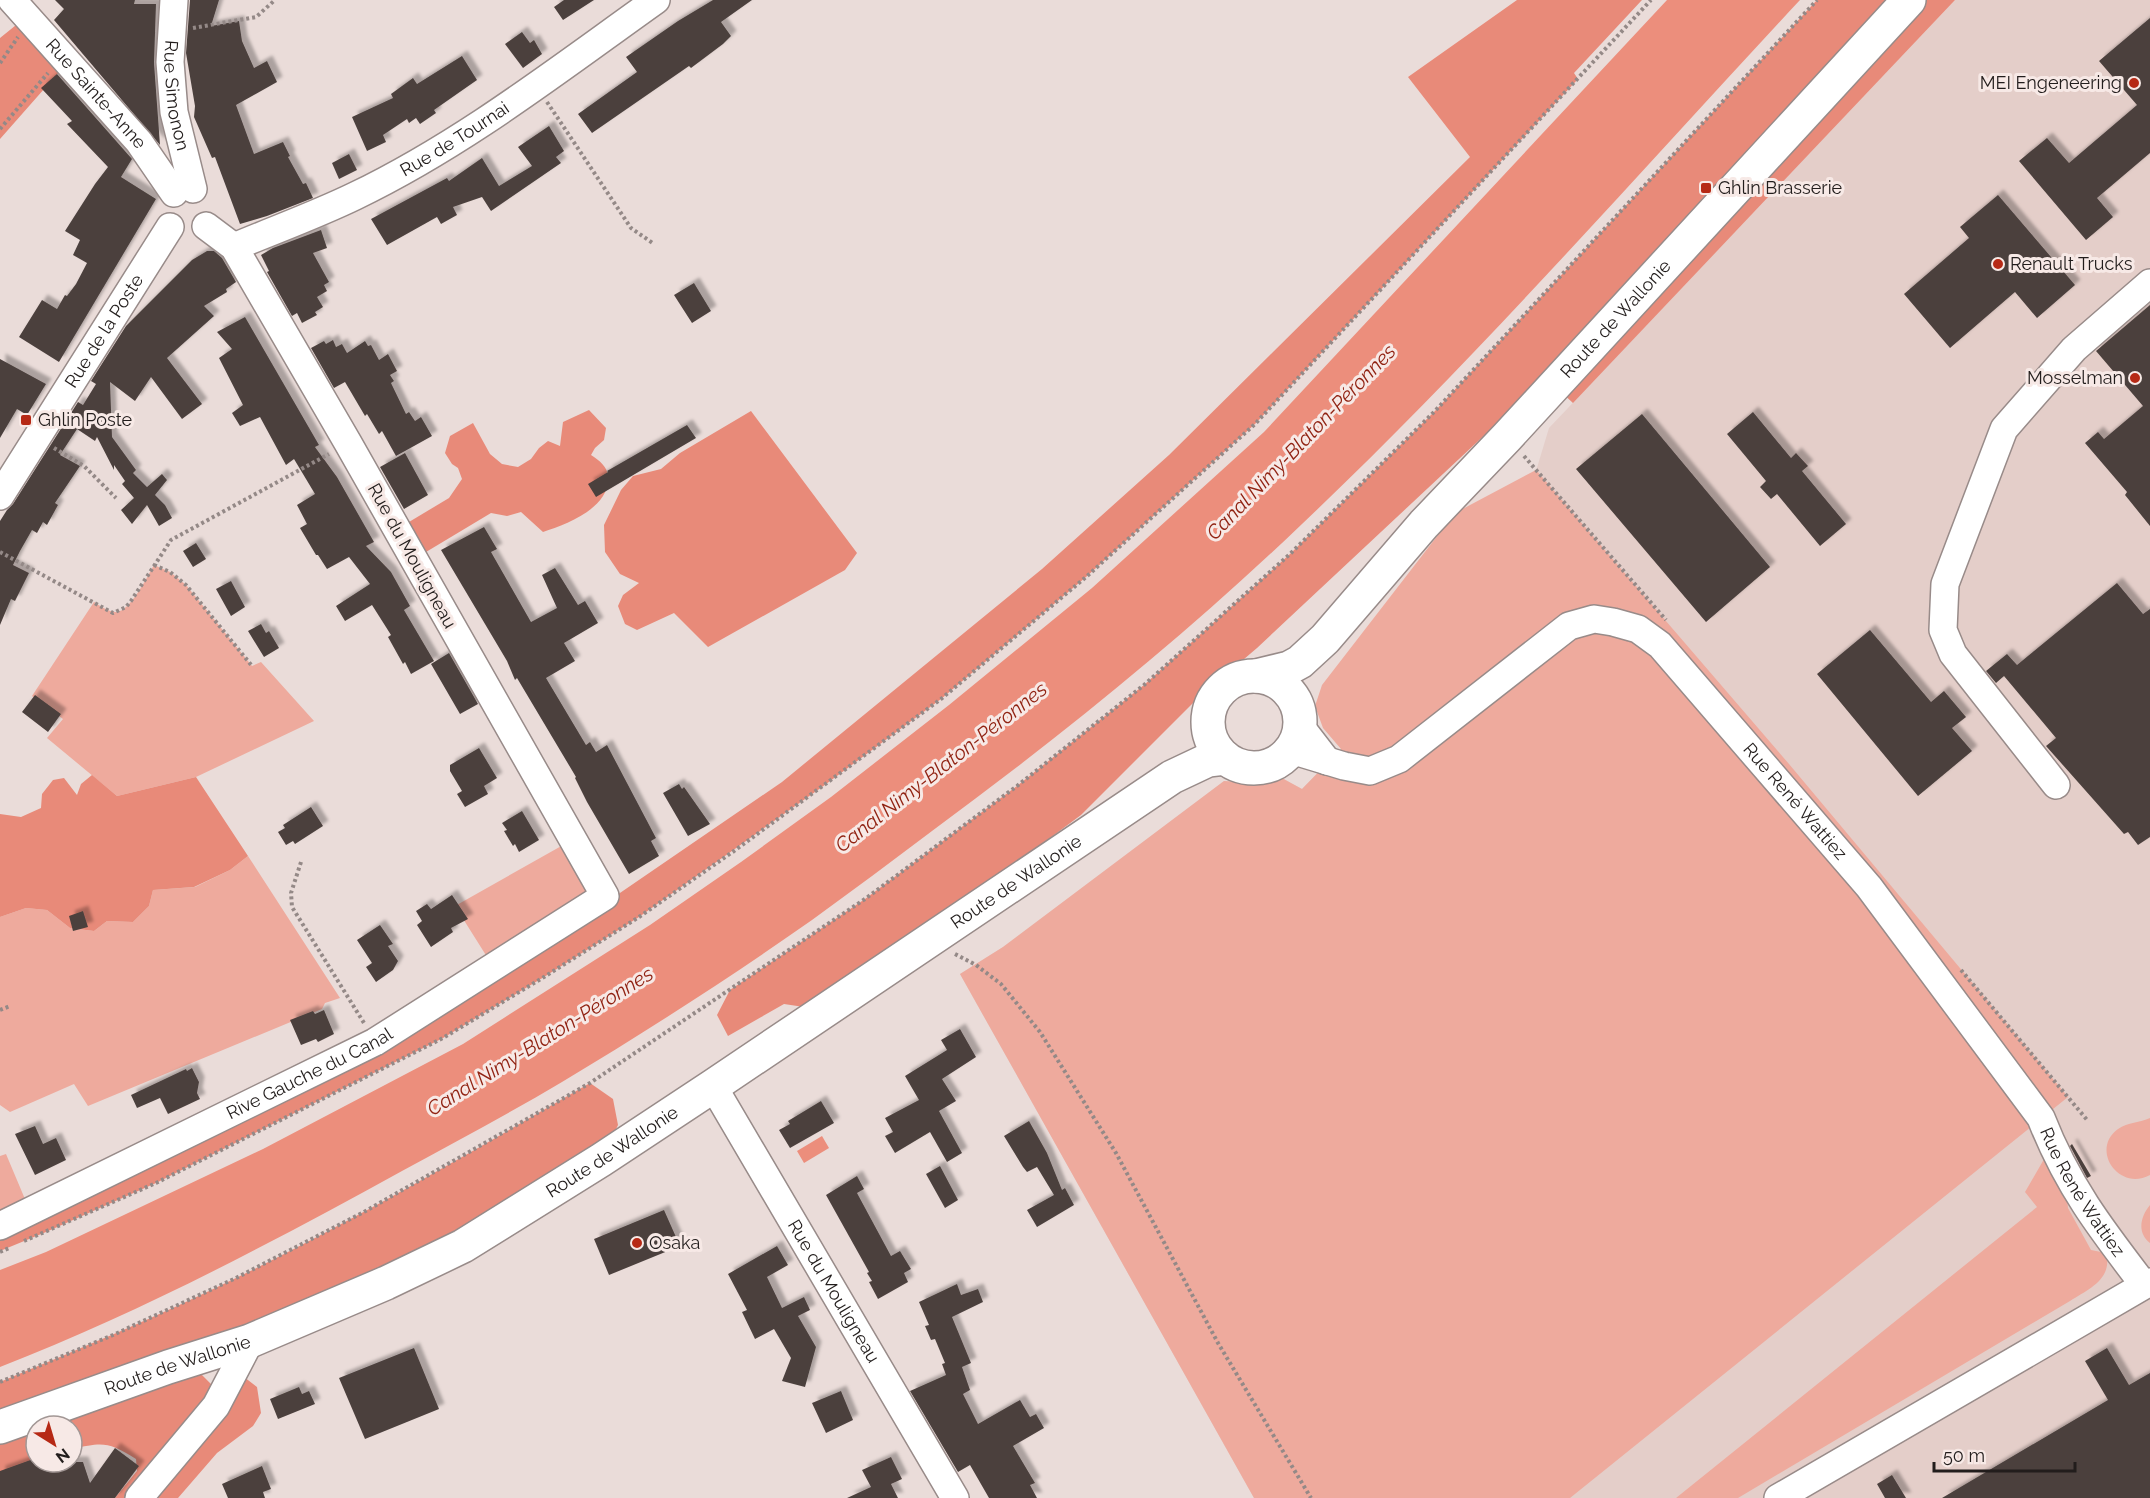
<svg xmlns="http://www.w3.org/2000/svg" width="2150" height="1498" viewBox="0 0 2150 1498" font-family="Raleway,sans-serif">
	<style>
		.built { fill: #e4cec9 }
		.green { fill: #eeaa9d }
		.forest { fill: #e88a79 }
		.water { fill: #ec8e7c }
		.building { fill: #4c413e; filter: url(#shadow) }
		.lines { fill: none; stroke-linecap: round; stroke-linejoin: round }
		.minor-casing { stroke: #988b89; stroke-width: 30 }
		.major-casing { stroke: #988b89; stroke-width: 36 }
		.path { stroke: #948987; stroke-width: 4; stroke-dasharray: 3 3; stroke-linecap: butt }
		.minor { stroke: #fff; stroke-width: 27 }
		.major { stroke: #fff; stroke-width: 33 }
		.poi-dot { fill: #b62915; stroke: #f7e9e6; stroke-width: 2 }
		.labels { text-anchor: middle; stroke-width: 6; stroke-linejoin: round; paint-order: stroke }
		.poi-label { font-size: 18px; fill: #221d1c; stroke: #f7e9e6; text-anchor: start }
		.street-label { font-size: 18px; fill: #221d1c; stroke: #f7e9e6 }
		.water-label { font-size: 20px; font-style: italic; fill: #912313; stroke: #f7e9e6 }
	</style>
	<defs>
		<filter id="shadow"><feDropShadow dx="5.5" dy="-5.5" stdDeviation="1.5" flood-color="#0004"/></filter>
	</defs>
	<rect width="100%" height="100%" fill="#eadcd9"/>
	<path class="built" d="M 1955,0 L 2150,0 L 2150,1498 L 1254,1498 L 960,974 L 1003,947 L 1224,781 L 1255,783 L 1280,777 L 1302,789 L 1341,749 L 1536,471 L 1549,428 Z"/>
	<path class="green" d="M 1536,470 L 1789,764 L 2068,1097 L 1570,1498 L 1254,1498 L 960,974 L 1003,947 L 1224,781 L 1255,783 L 1280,777 L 1302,789 L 1341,749 L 1323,728 L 1315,706 L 1322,685 L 1455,513 Z
		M 154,565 L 170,572 L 186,585 L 252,666 L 261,662 L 314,721 L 196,777 L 117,796 L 47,738 L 63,719 L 32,696 L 94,602 C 100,606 109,612 116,612 C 130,612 147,577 154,565 Z
		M 572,840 L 605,896 L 494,968 L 455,906 Z
		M 248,856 L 340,998 L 325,1003 L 322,1009 L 88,1106 L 74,1084 L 10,1112 L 0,1105 L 0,917 L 26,908 L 47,910 L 70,928 L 94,931 L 107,921 L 133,922 L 149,906 L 153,890 L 195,887 L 230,870 Z
		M 2150,1118 L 2150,1175 C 2118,1192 2090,1149 2118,1129 C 2128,1122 2140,1123 2150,1118 Z
		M 6,1154 L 30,1211 L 0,1226 L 0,1156 Z
		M 2047,1154 L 2066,1187 L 2068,1208 L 2091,1250 L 2106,1253 C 2113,1279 2089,1289 2070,1301 L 1738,1498 L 1676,1498 L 2037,1207 L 2025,1192 Z
		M 2150,1205 L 2150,1243 C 2137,1233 2140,1217 2150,1205 Z"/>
	<path class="forest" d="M 1517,0 L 1642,0 L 1574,73 L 1578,79 L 1255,424 L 1086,577 L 941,699 L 822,787 L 639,917 L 544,977 L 443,1038 L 156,1183 L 46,1232 L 0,1251 L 0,1226 L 375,1042 L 617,895 L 782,782 L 1042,569 L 1169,455 L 1470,157 L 1408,77 Z
		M 1817,0 L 1891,0 L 1490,430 L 1257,648 L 1196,700 L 1081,815 L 915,938 L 804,1007 L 784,1004 L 728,1036 L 717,1015 L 730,990 L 865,899 L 1017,786 L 1144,685 L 1290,554 L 1435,411 Z
		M 1926,0 L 1955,0 L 1573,403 L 1561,392 Z
		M 26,17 L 67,63 L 0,139 L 0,38 Z
		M 589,410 L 606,428 L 604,440 L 595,448 L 591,455 C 599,460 608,467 608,477 C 610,508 567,524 543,532 L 521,512 L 507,516 L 491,513 L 426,552 L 409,522 L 449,498 L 462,479 L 458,468 L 452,464 L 445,453 L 450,436 L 473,423 L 490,454 L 502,464 L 518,467 L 531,459 L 539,448 L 548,441 L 560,446 L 563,422 Z
		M 751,411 L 857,553 L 845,570 L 708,647 L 674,613 L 637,630 L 625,624 L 618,606 L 623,595 L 639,583 L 620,574 L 605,552 L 604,525 L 621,490 L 633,476 L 661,469 L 680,453 Z
		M 92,775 L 117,796 L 196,777 L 248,856 L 230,870 L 194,887 L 153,890 L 149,906 L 133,922 L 107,921 L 94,931 L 70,928 L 47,910 L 26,908 L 0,917 L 0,814 L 21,817 L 41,808 L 42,794 L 53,780 L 64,778 L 77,795 L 81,784 Z
		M 590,1083 L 613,1099 L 618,1125 L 601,1160 L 463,1246 L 0,1422 L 0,1382 C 79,1349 159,1316 236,1278 C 357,1219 473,1151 590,1083 Z
		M 235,1370 L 257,1387 L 261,1413 L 253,1426 L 217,1453 L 178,1498 L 115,1498 L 137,1471 L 136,1459 C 108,1442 104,1442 72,1449 L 72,1426 L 46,1426 L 201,1374 L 211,1384 L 216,1405 Z
		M 36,1429 L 36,1462 L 0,1476 L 0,1441 Z"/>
	<path class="water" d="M 1667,0 L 1800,0 C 1636,176 1477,358 1302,524 C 1186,635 1061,736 932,831 C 892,861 852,891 812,920 C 731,977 647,1031 562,1082 C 510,1113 455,1142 402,1171 C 271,1243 139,1313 0,1367 L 0,1270 L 46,1252 L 263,1149 L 463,1044 L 650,925 L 741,862 L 831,797 L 949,705 L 1092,588 L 1264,432 Z
		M 822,1136 L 829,1148 L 804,1163 L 797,1151 Z"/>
	<path class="building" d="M 55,0 L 135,0 L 134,4 L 156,4 L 154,63 L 160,145 L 54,20 L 64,9 Z
		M 190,0 L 219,0 L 211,26 L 239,21 L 242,41 L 254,68 L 267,61 L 277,82 L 236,105 L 254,154 L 283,142 L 290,156 L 288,157 L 303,184 L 306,183 L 313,198 L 267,216 L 240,224 L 215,157 L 212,158 L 194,117 L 195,106 L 186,53 Z
		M 564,0 L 594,0 L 563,20 L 554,7 Z
		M 713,0 L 752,0 L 721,22 L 731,36 L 723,44 L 691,68 L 689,66 L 592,133 L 578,114 L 637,72 L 626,57 L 678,21 Z
		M 2150,18 L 2150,153 L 2097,198 L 2113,217 L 2086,240 L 2019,161 L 2047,138 L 2069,163 L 2137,105 L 2099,61 Z
		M 522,32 L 530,43 L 534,40 L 542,54 L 523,68 L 505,44 Z
		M 462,56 L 477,80 L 434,110 L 436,113 L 420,124 L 416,118 L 409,123 L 407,119 L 383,135 L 386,142 L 367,151 L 352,117 L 393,98 L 391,94 L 413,78 L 417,84 Z
		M 57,74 L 132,159 L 121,177 L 156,199 L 59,362 L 19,337 L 42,300 L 57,309 L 65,295 L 67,296 L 76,284 L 87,263 L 73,255 L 80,240 L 65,231 L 95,184 L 108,167 L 67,124 L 72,121 L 41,88 Z
		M 549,126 L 564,151 L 556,157 L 561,163 L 491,211 L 482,197 L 453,207 L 457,215 L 441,224 L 437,217 L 387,245 L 371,219 L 447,178 L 449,181 L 482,158 L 499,186 L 532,166 L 518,147 Z
		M 349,154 L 357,170 L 339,179 L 332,163 Z
		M 1998,195 L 2075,285 L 2037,318 L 2015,292 L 1950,348 L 1904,294 L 1969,238 L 1960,227 Z
		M 321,230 L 327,248 L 313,253 L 329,282 L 324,285 L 327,291 L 317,297 L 323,307 L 315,312 L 317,315 L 302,323 L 297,313 L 292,316 L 267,272 L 269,271 L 261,255 L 273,248 Z
		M 207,251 L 214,251 L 222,258 L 236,282 L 226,289 L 227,292 L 204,306 L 214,316 L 167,358 L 202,404 L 182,419 L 151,377 L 135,401 L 110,382 L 112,437 L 136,470 L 131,475 L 133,473 L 147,487 L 162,474 L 167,480 L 155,495 L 165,505 L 172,518 L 159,526 L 147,505 L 132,524 L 121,510 L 134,498 L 122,484 L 125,481 L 114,465 L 114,470 L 97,437 L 95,441 L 77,429 L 60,455 L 80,466 L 55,503 L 58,505 L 47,525 L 43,522 L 37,533 L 32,530 L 20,551 L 13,565 L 29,573 L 15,601 L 11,599 L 0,625 L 0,521 L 7,510 L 13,504 L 78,402 L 83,405 L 96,384 L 91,381 L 126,326 L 192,260 Z
		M 694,283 L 711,311 L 692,323 L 674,295 Z
		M 2150,305 L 2150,526 L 2125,495 L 2127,492 L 2085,443 L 2098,432 L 2104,439 L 2143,406 L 2096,351 Z
		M 245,317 L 319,445 L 315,447 L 337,477 L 374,542 L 366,546 L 391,572 L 410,606 L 404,610 L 434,661 L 411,674 L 405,662 L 403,664 L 388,637 L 391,635 L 372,605 L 345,621 L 336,606 L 370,584 L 349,557 L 327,569 L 318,555 L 316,555 L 300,528 L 307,524 L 297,505 L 315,494 L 294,459 L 286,465 L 260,417 L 240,426 L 232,413 L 243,405 L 219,358 L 232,349 L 217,332 Z
		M 333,340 L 336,347 L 342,344 L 347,353 L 365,341 L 368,346 L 371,345 L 379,360 L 388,354 L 397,371 L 390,375 L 394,381 L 391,383 L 406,414 L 409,412 L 415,421 L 421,417 L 432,436 L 396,456 L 382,431 L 379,434 L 367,414 L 365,416 L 345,382 L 334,388 L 311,348 L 324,341 L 326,344 Z
		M 0,359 L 46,384 L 27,415 L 17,409 L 0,438 Z
		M 1753,412 L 1791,458 L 1796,453 L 1808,466 L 1802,471 L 1846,524 L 1820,546 L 1777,494 L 1771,499 L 1760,487 L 1766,481 L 1727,434 Z
		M 1642,414 L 1770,567 L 1706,622 L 1576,469 Z
		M 687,425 L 696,438 L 596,497 L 588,484 L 608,472 L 607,471 Z
		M 405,453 L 428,495 L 404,509 L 380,467 Z
		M 484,527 L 497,549 L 491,552 L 531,622 L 557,608 L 542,575 L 555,568 L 578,605 L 585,601 L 598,623 L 564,643 L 575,661 L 546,678 L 586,745 L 590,742 L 596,752 L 607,745 L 656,838 L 651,841 L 659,856 L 629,874 L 587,802 L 575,778 L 576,777 L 517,678 L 515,680 L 507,661 L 441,550 Z
		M 196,543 L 206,559 L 193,567 L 183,551 Z
		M 231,581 L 245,607 L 231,616 L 216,589 Z
		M 2117,583 L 2143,614 L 2150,609 L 2150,837 L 2138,845 L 2128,832 L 2124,834 L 2046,746 L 2056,738 L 2004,676 L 1996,683 L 1986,671 L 2007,654 L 2017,665 Z
		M 261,624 L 266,633 L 269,631 L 279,648 L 264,657 L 248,631 Z
		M 1870,630 L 1931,702 L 1944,691 L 1966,717 L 1952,728 L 1972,751 L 1918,796 L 1817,674 Z
		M 449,653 L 478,704 L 460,714 L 431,664 Z
		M 35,695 L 61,714 L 48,732 L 22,712 Z
		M 479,748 L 497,778 L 484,786 L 488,794 L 465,807 L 457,794 L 462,791 L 450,771 L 450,765 Z
		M 679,784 L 682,789 L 684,787 L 710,824 L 688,836 L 663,793 Z
		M 311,807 L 323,826 L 295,844 L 293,841 L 286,845 L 278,832 L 285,828 L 283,825 Z
		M 522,811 L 539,840 L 519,852 L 515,844 L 513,846 L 504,831 L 507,830 L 502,823 Z
		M 452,895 L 468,919 L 451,928 L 453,932 L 431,947 L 417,925 L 422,921 L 416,911 L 427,904 L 431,909 Z
		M 83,911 L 88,927 L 73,931 L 69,916 Z
		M 380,925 L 393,944 L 388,946 L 398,961 L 393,970 L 376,982 L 366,967 L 372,963 L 357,940 Z
		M 324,1010 L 334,1034 L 318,1042 L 316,1039 L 301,1045 L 290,1020 L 313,1011 L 315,1014 Z
		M 960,1029 L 976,1057 L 942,1079 L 956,1101 L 939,1111 L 962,1153 L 947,1162 L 930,1132 L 895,1153 L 885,1136 L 893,1132 L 885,1118 L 919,1100 L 905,1076 L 947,1050 L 941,1040 Z
		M 192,1068 L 199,1082 L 197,1093 L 200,1099 L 168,1114 L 160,1098 L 137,1108 L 131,1095 L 186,1069 L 187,1071 Z
		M 821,1101 L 834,1123 L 790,1148 L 779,1130 L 790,1124 L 788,1121 Z
		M 1029,1121 L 1047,1153 L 1062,1190 L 1065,1188 L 1074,1205 L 1037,1227 L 1027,1210 L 1054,1195 L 1037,1167 L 1027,1172 L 1023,1167 L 1004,1136 Z
		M 35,1126 L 43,1144 L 56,1138 L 66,1160 L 35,1175 L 15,1134 Z
		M 2072,1144 L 2091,1176 L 2087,1178 L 2070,1146 Z
		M 940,1166 L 958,1200 L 945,1208 L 926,1174 Z
		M 857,1176 L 864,1189 L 857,1193 L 891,1256 L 900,1251 L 911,1269 L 904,1273 L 908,1282 L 878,1299 L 869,1282 L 872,1281 L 867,1273 L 869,1272 L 826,1195 Z
		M 664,1210 L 680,1246 L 609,1275 L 594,1239 Z
		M 777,1246 L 788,1265 L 767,1277 L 782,1308 L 804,1297 L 810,1310 L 798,1316 L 816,1347 L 805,1387 L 782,1381 L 791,1358 L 774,1329 L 755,1339 L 742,1312 L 747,1310 L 728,1274 Z
		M 957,1284 L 961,1295 L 978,1289 L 983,1302 L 952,1317 L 971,1363 L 962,1367 L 970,1390 L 963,1394 L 978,1424 L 1020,1400 L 1030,1417 L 1036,1414 L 1044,1428 L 1013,1446 L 1035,1483 L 1030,1485 L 1037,1498 L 989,1498 L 970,1465 L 958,1472 L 910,1391 L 946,1375 L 942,1364 L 945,1363 L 935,1339 L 931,1340 L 925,1326 L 929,1325 L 919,1302 Z
		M 414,1348 L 439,1409 L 365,1439 L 339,1378 Z
		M 2107,1348 L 2129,1385 L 2150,1373 L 2150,1498 L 1942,1498 L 2108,1400 L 2085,1361 Z
		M 299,1387 L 302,1394 L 309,1391 L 315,1404 L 278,1419 L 270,1399 Z
		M 841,1391 L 853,1420 L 826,1433 L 812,1403 Z
		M 115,1448 L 139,1466 L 115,1498 L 0,1498 L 0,1471 L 36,1458 L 36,1462 L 83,1462 L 90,1483 Z
		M 891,1457 L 902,1479 L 891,1484 L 898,1498 L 847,1498 L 871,1487 L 862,1470 Z
		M 262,1466 L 271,1489 L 263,1492 L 265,1498 L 228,1498 L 222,1484 Z
		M 1892,1475 L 1906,1498 L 1885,1498 L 1877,1484 Z"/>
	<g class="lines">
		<g class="minor-casing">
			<g id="minor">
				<path id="s1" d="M 12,0 L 139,142 L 174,193"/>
				<path id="s2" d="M 174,0 L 170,62 L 174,112 L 193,189"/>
				<path id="s3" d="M 234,247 C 274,230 316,215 355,196 C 463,144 559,69 656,0"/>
				<path id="s4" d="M 0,496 L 170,227"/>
				<path d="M 1300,726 L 1327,761"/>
				<path id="s5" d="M 1291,750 L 1344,766 L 1370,771 L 1399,759 L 1569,626 L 1594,619 L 1613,622 L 1638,629 L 1660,645 L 1869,887 L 2041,1118 C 2067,1185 2101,1229 2144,1285"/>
				<path d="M 2056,785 L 1953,654 L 1943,630 L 1945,584 L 2004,429 L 2074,349 L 2150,283"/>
				<path id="s6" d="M 713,1086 L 955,1498"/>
				<path id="s7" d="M 0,1226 L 375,1042 L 605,896 L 348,443 L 234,247 L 206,226"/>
				<path d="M 139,1498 L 216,1406 L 250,1341"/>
				<path d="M 1778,1498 L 2150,1282"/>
			</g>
		</g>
		<g class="major-casing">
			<g id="major">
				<path id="s8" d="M 1256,676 L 1289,668 L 1300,662 L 1325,639 L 1424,524 L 1507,437 L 1909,0"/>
				<circle cx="1254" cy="722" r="46"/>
				<path id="s9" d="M 0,1427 L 168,1367 L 250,1341 L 386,1283 L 463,1246 L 601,1160 L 713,1086 L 1172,777 L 1208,760 L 1225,758"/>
			</g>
		</g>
		<path class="path" d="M 193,28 L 256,17 L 275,0
			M 0,63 L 18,37
			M 547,102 L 631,228 L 654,244
			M 0,129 L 48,73
			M 54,448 L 84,466 L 116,498
			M 1524,456 L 1666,620
			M 0,552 L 113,613 L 126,607 L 131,601 L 171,540 L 329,454
			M 154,565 L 170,572 L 186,585 L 252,666
			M 301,862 L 291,893 L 292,907 L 364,1023
			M 955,954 L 976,965 L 1001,984 L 1040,1032 L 1116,1153 L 1218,1343 L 1311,1498
			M 1961,970 L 2088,1121
			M 0,1010 L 10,1006
			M 24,1241 L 156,1183 L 443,1038 L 544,977 L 639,917 L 734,851 L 941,699 L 1086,577 L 1255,424 L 1651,0
			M 0,1252 L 9,1248
			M 0,1382 L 113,1335 L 236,1278 L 362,1213 L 590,1083 L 865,899 L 1017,786 L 1144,685 L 1290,554 L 1435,411 L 1817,0"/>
		<use href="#minor" class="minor"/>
		<use href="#major" class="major"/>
	</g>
	<g class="poi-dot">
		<circle cx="2134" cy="83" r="6"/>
		<rect x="1700" y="182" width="12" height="12" rx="3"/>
		<circle cx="1998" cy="264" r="6"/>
		<circle cx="2135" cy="378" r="6"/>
		<rect x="20" y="414" width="12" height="12" rx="3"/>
		<circle cx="637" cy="1243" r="6"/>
	</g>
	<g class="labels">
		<g class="poi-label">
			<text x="2122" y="89" text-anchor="end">MEI Engeneering</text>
			<text x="1718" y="194">Ghlin Brasserie</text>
			<text x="2010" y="270">Renault Trucks</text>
			<text x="2123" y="384" text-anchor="end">Mosselman</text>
			<text x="38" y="426">Ghlin Poste</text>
			<text x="649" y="1249">Osaka</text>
		</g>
		<g class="street-label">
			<text dy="6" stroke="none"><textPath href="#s1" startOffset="126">Rue Sainte-Anne</textPath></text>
			<text dy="6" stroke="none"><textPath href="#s2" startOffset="96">Rue Simonon</textPath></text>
			<text dy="6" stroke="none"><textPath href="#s3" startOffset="246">Rue de Tournai</textPath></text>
			<text dy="6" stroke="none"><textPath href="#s8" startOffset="513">Route de Wallonie</textPath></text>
			<text dy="6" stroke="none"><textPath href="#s4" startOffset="195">Rue de la Poste</textPath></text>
			<text transform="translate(412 556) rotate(61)" y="6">Rue du Mouligneau</text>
			<text dy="6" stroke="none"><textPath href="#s5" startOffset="634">Rue René Wattiez</textPath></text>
			<text dy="6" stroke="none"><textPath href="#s9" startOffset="1160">Route de Wallonie</textPath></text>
			<text dy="6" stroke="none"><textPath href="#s7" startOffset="345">Rive Gauche du Canal</textPath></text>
			<text dy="6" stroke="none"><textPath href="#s9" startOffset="674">Route de Wallonie</textPath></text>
			<text dy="6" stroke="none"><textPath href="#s5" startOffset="1120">Rue René Wattiez</textPath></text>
			<text dy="6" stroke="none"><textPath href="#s6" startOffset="238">Rue du Mouligneau</textPath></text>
			<text dy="6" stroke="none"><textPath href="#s9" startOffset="188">Route de Wallonie</textPath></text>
		</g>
		<g class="water-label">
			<text transform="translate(1301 442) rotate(-46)" y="7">Canal Nimy-Blaton-Péronnes</text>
			<text transform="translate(941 767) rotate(-38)" y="7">Canal Nimy-Blaton-Péronnes</text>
			<text transform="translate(540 1041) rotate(-32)" y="7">Canal Nimy-Blaton-Péronnes</text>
		</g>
	</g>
	<g transform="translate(54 1444) rotate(143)"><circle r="28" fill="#f7e9e6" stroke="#a29795" stroke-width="1.5"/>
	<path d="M0-4.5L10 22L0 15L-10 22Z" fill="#b62915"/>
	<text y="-9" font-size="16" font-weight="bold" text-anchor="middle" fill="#221d1c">N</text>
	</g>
	<path d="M1934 1462v9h141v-9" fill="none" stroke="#221d1c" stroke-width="3"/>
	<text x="1943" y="1462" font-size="18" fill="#221d1c" stroke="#f7e9e6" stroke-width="4.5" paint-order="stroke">50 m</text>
</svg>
